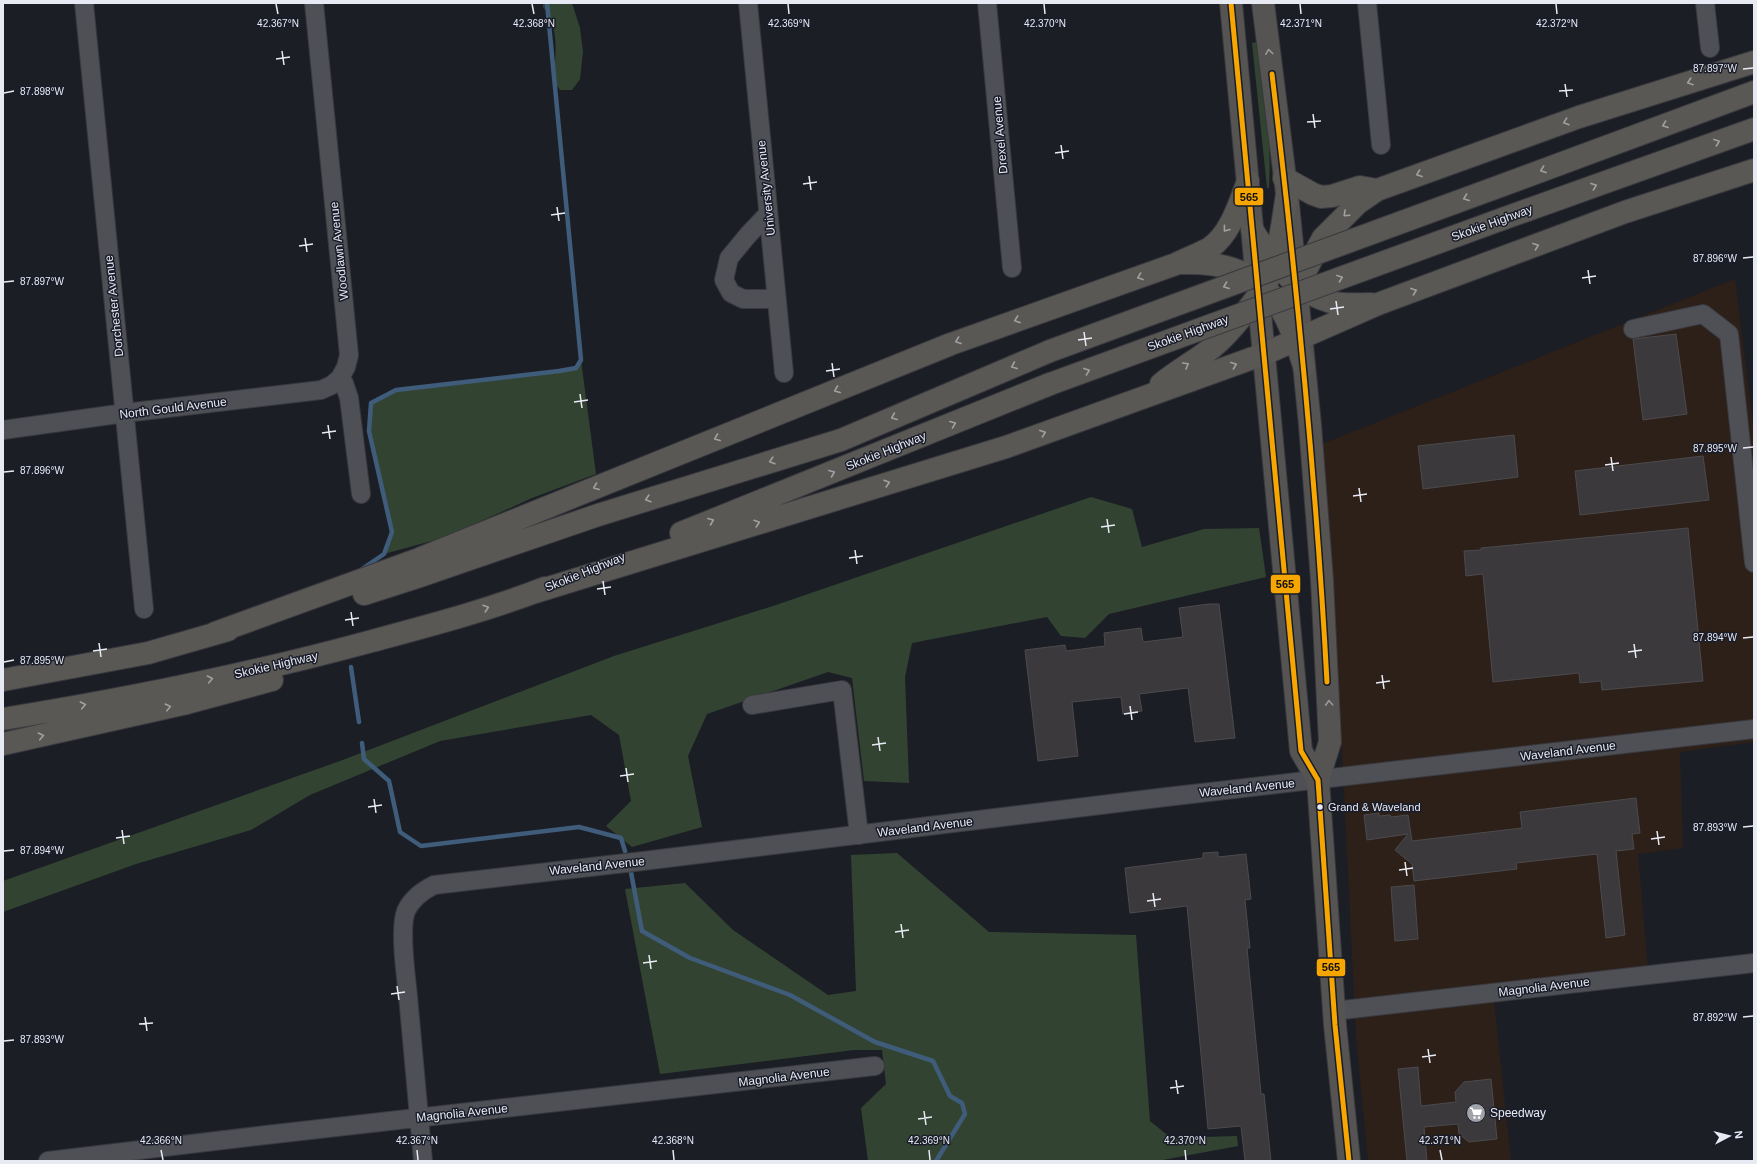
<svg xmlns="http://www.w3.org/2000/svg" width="1757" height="1164" viewBox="0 0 1757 1164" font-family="Helvetica,sans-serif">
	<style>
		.commercial { fill: #2c2018 }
		.green { fill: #324431 }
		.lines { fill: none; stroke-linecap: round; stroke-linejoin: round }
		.stream { stroke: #3f5c7b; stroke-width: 4.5 }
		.building { fill: #3b393c; stroke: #4c4a4d }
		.minor-casing { stroke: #39393f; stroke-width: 20 }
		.primary-casing { stroke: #39393f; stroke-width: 24 }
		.trunk-casing { stroke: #39393f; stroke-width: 24 }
		.minor { stroke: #4e5056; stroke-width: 18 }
		.primary { stroke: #565452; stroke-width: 22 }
		.trunk { stroke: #5a5854; stroke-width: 22 }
		.trunk-bridge-casing { stroke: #39393f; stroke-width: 24; stroke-linecap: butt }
		.trunk-bridge { stroke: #5a5854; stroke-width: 22 }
		.bus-1-casing { stroke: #191c29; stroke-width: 8 }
		.bus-1 { stroke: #f7a600; stroke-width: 5 }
		.oneway { stroke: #98989a }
		.oneway2 { stroke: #a1a1a4 }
		.ticks { fill: none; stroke: #e8eaf3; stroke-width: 1.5 }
		.bus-dot { fill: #e8eaf3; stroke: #191c29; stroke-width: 1.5 }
		.labels { text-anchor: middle; stroke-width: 3; stroke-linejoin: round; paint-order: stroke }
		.bus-label { font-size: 11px; fill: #e8eaf3; stroke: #191c29; text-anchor: start }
		.street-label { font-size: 12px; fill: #e8eaf3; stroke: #191c29 }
		.poi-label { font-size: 12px; fill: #e8eaf3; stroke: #191c29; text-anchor: start }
		.ticks-label { font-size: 10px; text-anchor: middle; fill: #e8eaf3; stroke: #191c29; stroke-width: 3; stroke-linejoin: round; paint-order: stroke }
		.line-badge { stroke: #191c29; stroke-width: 1.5 }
		.pale-badge-label { font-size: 11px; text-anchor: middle; font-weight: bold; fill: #111 }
	</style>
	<rect width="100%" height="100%" fill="#1c1e26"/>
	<path class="commercial" d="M 1735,279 L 1754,433 L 1754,742 L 1680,752 L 1683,848 L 1638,854 L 1649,982 L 1494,1001 L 1511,1161 L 1368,1161 L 1356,1037 L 1342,751 L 1322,444 Z"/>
	<path class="green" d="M 543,3 L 572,3 L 580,28 L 583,52 L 580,79 L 572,90 L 560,90 L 553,80 C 556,56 560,27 543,7 Z
		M 1256,42 C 1264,91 1272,138 1269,188 L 1267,188 L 1252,43 Z
		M 581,360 L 596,474 L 532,498 L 446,537 L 384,554 L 392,532 L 369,431 L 371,403 L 396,390 L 559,371 L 576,368 Z
		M 1091,497 L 1132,509 L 1142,547 L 1204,529 L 1259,528 L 1266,577 L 1109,614 L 1085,638 L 1061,636 L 1047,617 L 912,643 L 905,677 L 909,783 L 864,781 L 852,678 L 828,672 L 707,714 L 688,756 L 702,827 L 632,847 L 606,826 L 631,801 L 619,735 L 591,715 L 440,741 L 310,795 L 251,830 L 136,864 L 3,912 L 3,881 L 340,761 L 614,656 L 776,605 Z
		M 897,853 L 989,932 L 1136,935 L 1150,1121 L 1171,1138 L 1237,1136 L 1238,1146 L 1157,1161 L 868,1161 L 861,1108 L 886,1084 L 882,1050 L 854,1050 L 660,1074 L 625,889 L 685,883 L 733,930 L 828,995 L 856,991 L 851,855 Z"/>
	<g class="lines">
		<path class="stream" d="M 362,569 L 384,554 L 392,532 L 369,431 L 371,403 L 396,390 L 559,371 L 576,368 L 581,360 L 547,3
			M 351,667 L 359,722
			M 362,743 L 364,759 L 389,781 L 400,832 L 421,846 L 579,827 L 621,838 L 625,851
			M 630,867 L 642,931 L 690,958 L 790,995 L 875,1042 L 933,1061 L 950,1096 L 962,1103 L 965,1114 L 936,1161"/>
	</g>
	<path class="building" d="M 1676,334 L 1687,414 L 1643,420 L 1633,339 Z
		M 1514,435 L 1518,477 L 1423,489 L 1418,446 Z
		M 1703,456 L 1709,500 L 1580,515 L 1575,471 Z
		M 1688,528 L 1703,681 L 1602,690 L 1601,681 L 1580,683 L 1579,673 L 1493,682 L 1483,574 L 1466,576 L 1464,551 L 1481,550 L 1481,548 Z
		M 1209,604 L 1219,604 L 1235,738 L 1195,742 L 1188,688 L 1139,694 L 1142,711 L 1123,714 L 1121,697 L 1072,702 L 1078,756 L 1038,761 L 1025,650 L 1065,645 L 1066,651 L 1105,646 L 1104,633 L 1141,628 L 1143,642 L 1183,637 L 1179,608 Z
		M 1636,798 L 1640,833 L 1632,834 L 1634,849 L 1616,851 L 1625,935 L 1606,938 L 1597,854 L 1516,863 L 1517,869 L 1414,881 L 1412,864 L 1395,850 L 1408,834 L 1367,840 L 1364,815 L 1379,813 L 1379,816 L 1390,815 L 1391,817 L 1408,815 L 1412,841 L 1522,828 L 1520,812 Z
		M 1218,852 L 1218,857 L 1246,854 L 1251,899 L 1245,900 L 1250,948 L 1247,948 L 1261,1094 L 1264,1094 L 1271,1161 L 1245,1161 L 1241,1126 L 1208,1129 L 1187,906 L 1130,913 L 1125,868 L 1203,858 L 1203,853 Z
		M 1414,885 L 1418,939 L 1395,941 L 1391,887 Z
		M 1418,1067 L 1421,1106 L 1456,1102 L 1455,1092 L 1464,1082 L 1491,1079 L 1497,1139 L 1469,1142 L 1459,1134 L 1458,1124 L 1424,1127 L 1427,1161 L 1407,1161 L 1398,1069 Z"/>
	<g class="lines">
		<g class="minor-casing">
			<path id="minor" d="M 84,3 L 144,609
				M 314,3 L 349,355 L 346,367 L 340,378 L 344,383 L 349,398 L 361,494
				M 748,3 L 784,373
				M 987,3 L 1012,268
				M 1367,3 L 1381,145
				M 1705,3 L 1710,48
				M 768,214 L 748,235 L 729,258 L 724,280 L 731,293 L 743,299 L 776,299
				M 1633,329 L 1703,314 L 1729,334 L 1754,563
				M 3,430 L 125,413 L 321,390 L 332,385 L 340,378
				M 752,705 L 842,690 L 859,835
				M 1334,1011 L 1754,963
				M 48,1161 L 266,1135 L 875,1066
				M 423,1161 C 418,1106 413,1051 408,996 C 406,976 399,929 406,911 C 412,898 422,891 434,885 L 643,861 L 1166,797 L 1754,729"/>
		</g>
		<g class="primary-casing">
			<path id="primary" d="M 1231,3 L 1301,751 L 1318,780
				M 1263,3 L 1287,194 L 1310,425 L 1322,580 L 1330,742 L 1318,780 L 1335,1025 L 1349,1161"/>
		</g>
		<g class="trunk-casing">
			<path id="trunk" d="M 1284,178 L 1313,194 L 1321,197 L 1332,196 L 1360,187 L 1377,190
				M 1503,185 L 1754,92
				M 1505,218 L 1754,129
				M 1252,229 C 1269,258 1294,291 1328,301 C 1341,306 1357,304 1371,304
				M 1182,263 C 1261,261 1282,296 1304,366
				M 1298,285 L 1323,238 L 1358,203 L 1377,190 L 1579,117 L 1754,62
				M 1161,384 C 1178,370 1197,360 1213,347 C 1229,334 1242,317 1254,301 C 1258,296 1263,292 1265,286 C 1279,258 1282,225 1287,194
				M 681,533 L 1050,384
				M 532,593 L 1006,447 L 1264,354 L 1378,304 L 1625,212 L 1754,170
				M 364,594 L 417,577 L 598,515 L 841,440 L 1050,351
				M 215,633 L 419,559 L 951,344 L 1176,264 C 1187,258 1200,254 1210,248 C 1231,233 1239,204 1248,181
				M 3,680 L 148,653 L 228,630
				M 3,719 C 127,699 251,674 372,641 C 431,625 489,610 545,588
				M 3,744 L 187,703 L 272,680"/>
		</g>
		<use href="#minor" class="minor"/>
		<use href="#primary" class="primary"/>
		<use href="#trunk" class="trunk"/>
		<g class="trunk-bridge-casing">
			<path id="trunk-bridge" d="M 1050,351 L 1503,185
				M 1050,384 L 1505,218"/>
		</g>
		<use href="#trunk-bridge" class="trunk-bridge"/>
		<g class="bus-1-casing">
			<path id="bus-1" d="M 1231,3 L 1301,751 L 1318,780 L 1335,1025 L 1349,1161
				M 1272,74 C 1296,276 1316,479 1327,682"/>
		</g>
		<use href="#bus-1" class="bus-1"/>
	</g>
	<defs><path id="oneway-chevron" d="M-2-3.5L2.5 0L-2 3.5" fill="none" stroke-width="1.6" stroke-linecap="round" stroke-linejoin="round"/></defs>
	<g class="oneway">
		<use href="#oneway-chevron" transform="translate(1269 52) rotate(-97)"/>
		<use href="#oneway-chevron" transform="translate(1329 703) rotate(-93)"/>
	</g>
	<g class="oneway2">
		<use href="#oneway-chevron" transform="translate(1690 82) rotate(162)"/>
		<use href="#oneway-chevron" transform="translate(1566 122) rotate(161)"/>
		<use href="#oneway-chevron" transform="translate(1665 125) rotate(160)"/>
		<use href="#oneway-chevron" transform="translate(1717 142) rotate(-20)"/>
		<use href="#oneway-chevron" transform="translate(1543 170) rotate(160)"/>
		<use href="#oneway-chevron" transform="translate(1419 174) rotate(160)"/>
		<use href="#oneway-chevron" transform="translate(1594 186) rotate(-20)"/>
		<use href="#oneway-chevron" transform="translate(1466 198) rotate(160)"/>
		<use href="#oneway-chevron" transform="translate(1346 214) rotate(137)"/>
		<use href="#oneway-chevron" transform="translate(1226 229) rotate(127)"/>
		<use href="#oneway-chevron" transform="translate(1536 246) rotate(-20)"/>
		<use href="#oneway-chevron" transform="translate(1140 277) rotate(160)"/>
		<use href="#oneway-chevron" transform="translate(1340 278) rotate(-20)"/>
		<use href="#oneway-chevron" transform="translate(1226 286) rotate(160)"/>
		<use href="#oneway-chevron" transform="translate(1414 291) rotate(-20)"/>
		<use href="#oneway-chevron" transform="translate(1017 320) rotate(160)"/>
		<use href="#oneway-chevron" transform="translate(958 341) rotate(160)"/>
		<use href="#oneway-chevron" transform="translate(1186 365) rotate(-30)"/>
		<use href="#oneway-chevron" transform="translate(1234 365) rotate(-20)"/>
		<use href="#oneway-chevron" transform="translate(1014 366) rotate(157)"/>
		<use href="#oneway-chevron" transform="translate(1087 371) rotate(-20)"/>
		<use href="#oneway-chevron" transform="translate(837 390) rotate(158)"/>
		<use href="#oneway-chevron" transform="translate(894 417) rotate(157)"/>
		<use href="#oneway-chevron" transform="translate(953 424) rotate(-22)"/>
		<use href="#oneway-chevron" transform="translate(1043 433) rotate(-20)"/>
		<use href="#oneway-chevron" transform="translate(717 438) rotate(158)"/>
		<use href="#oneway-chevron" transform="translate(772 461) rotate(163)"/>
		<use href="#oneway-chevron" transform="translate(832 473) rotate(-22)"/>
		<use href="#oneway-chevron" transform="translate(887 483) rotate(-17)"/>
		<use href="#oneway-chevron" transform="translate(596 487) rotate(158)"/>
		<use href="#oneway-chevron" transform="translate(648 499) rotate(163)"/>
		<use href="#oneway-chevron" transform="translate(711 521) rotate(-22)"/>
		<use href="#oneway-chevron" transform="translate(757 523) rotate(-17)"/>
		<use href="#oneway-chevron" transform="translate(486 608) rotate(-18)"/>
		<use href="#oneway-chevron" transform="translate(210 679) rotate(-12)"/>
		<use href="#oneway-chevron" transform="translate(83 705) rotate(-11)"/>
		<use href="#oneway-chevron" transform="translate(168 707) rotate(-13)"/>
		<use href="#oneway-chevron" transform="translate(41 736) rotate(-12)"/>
	</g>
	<path class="ticks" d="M 276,4 L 278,14M 532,4 L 534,14M 788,4 L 789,14M 1044,4 L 1045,14M 1300,4 L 1301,14M 1556,4 L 1557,14M 282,51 L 284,65M 276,59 L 290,57M 1743,69 L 1753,68M 1565,84 L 1567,97M 1559,91 L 1573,90M 4,93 L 14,91M 1313,114 L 1315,128M 1307,122 L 1321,121M 1061,145 L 1063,159M 1055,153 L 1069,151M 809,176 L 811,190M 803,184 L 817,182M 557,207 L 559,221M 551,215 L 565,213M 305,238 L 307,252M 299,246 L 313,244M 1743,258 L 1753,257M 1588,270 L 1590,284M 1582,278 L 1596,276M 4,282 L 14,281M 1336,301 L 1338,315M 1330,309 L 1344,307M 1084,332 L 1086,346M 1078,340 L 1092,338M 832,363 L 834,377M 826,371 L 840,369M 580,394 L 582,408M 574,402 L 588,400M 328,425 L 330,439M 322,433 L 336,431M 1743,448 L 1753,447M 1611,457 L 1613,471M 1605,465 L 1619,463M 4,472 L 14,471M 1359,488 L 1361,502M 1353,496 L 1367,494M 1107,519 L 1109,533M 1101,527 L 1115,525M 855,550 L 857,564M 849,558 L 863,556M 603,581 L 605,595M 597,589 L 611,587M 351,612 L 353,626M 345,620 L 359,618M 1743,638 L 1753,637M 99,643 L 101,657M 1634,644 L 1636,658M 93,651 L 107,649M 1628,652 L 1642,650M 4,662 L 14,660M 1382,675 L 1384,689M 1376,683 L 1390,681M 1130,706 L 1132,720M 1124,714 L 1138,712M 878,737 L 880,751M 872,745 L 886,743M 626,768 L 628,782M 620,776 L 634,774M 374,799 L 376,813M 368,807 L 382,805M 1743,827 L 1753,826M 122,830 L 124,844M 1657,831 L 1659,845M 116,838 L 130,836M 1651,839 L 1665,837M 4,851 L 14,850M 1405,862 L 1407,876M 1399,870 L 1413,868M 1153,893 L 1155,907M 1147,901 L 1161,899M 901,924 L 903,938M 895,932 L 909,930M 649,955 L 651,969M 643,963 L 657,961M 397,986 L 399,1000M 391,994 L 405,992M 145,1017 L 147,1031M 1743,1017 L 1753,1016M 139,1024 L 153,1023M 4,1041 L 14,1040M 1428,1049 L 1430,1063M 1422,1057 L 1436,1055M 1176,1080 L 1178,1094M 1170,1088 L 1184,1086M 924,1111 L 926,1125M 918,1119 L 932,1117M 161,1150 L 163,1160M 417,1150 L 418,1160M 673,1150 L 674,1160M 929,1150 L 930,1160M 1185,1150 L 1186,1160M 1440,1150 L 1442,1160"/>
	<defs>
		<g id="supermarket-disc" transform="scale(1)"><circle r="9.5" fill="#a1a3ab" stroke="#191c29"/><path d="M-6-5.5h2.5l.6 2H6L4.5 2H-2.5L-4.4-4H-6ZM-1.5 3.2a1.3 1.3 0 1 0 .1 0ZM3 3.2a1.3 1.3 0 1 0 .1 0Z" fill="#fff"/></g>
	</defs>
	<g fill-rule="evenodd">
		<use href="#supermarket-disc" x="1476" y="1113"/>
	</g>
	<circle class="bus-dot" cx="1320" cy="807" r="3.5"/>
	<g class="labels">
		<g class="bus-label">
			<text x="1328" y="811">Grand &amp; Waveland</text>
		</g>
		<g class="street-label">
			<text transform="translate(1000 135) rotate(-95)" y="4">Drexel Avenue</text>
			<text transform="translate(766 188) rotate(-96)" y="4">University Avenue</text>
			<text transform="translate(1492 223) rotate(-20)" y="4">Skokie Highway</text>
			<text transform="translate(339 251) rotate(-96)" y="4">Woodlawn Avenue</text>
			<text transform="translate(114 306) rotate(-96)" y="4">Dorchester Avenue</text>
			<text transform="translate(1188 333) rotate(-20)" y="4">Skokie Highway</text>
			<text transform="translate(173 408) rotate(-7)" y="4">North Gould Avenue</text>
			<text transform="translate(886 451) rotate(-22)" y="4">Skokie Highway</text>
			<text transform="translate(585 572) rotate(-22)" y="4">Skokie Highway</text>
			<text transform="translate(276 665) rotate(-13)" y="4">Skokie Highway</text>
			<text transform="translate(1568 751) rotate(-7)" y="4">Waveland Avenue</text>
			<text transform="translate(1247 788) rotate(-6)" y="4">Waveland Avenue</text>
			<text transform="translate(925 827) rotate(-7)" y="4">Waveland Avenue</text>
			<text transform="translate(597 866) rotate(-6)" y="4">Waveland Avenue</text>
			<text transform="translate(1544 987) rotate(-7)" y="4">Magnolia Avenue</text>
			<text transform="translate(784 1077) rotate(-7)" y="4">Magnolia Avenue</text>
			<text transform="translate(462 1113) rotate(-6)" y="4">Magnolia Avenue</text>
		</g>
		<g class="poi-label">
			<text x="1490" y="1117">Speedway</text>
		</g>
	</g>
	<g class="ticks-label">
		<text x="278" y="27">42.367°N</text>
		<text x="534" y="27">42.368°N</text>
		<text x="789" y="27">42.369°N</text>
		<text x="1045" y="27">42.370°N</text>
		<text x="1301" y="27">42.371°N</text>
		<text x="1557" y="27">42.372°N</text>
		<text x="1715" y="72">87.897°W</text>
		<text x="42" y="95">87.898°W</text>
		<text x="1715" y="262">87.896°W</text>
		<text x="42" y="285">87.897°W</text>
		<text x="1715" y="452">87.895°W</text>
		<text x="42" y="474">87.896°W</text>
		<text x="1715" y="641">87.894°W</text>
		<text x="42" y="664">87.895°W</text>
		<text x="1715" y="831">87.893°W</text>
		<text x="42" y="854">87.894°W</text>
		<text x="1715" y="1021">87.892°W</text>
		<text x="42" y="1043">87.893°W</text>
		<text x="161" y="1144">42.366°N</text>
		<text x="417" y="1144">42.367°N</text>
		<text x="673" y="1144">42.368°N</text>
		<text x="929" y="1144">42.369°N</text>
		<text x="1185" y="1144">42.370°N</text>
		<text x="1440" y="1144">42.371°N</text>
	</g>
	<g class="line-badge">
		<rect x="1234" y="187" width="30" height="19" rx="4" fill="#f7a600"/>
		<rect x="1270" y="574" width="31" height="20" rx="4" fill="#f7a600"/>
		<rect x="1316" y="958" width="30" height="19" rx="4" fill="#f7a600"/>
	</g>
	<g class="pale-badge-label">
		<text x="1249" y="201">565</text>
		<text x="1285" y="588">565</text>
		<text x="1331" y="971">565</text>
	</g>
	<rect width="1757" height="1164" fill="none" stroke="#e8eaf3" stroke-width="8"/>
	<g transform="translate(1729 1136) rotate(83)" stroke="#191c29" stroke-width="3" paint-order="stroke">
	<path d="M0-3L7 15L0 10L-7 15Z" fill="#e8eaf3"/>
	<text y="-6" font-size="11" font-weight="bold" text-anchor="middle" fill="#e8eaf3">N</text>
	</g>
</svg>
